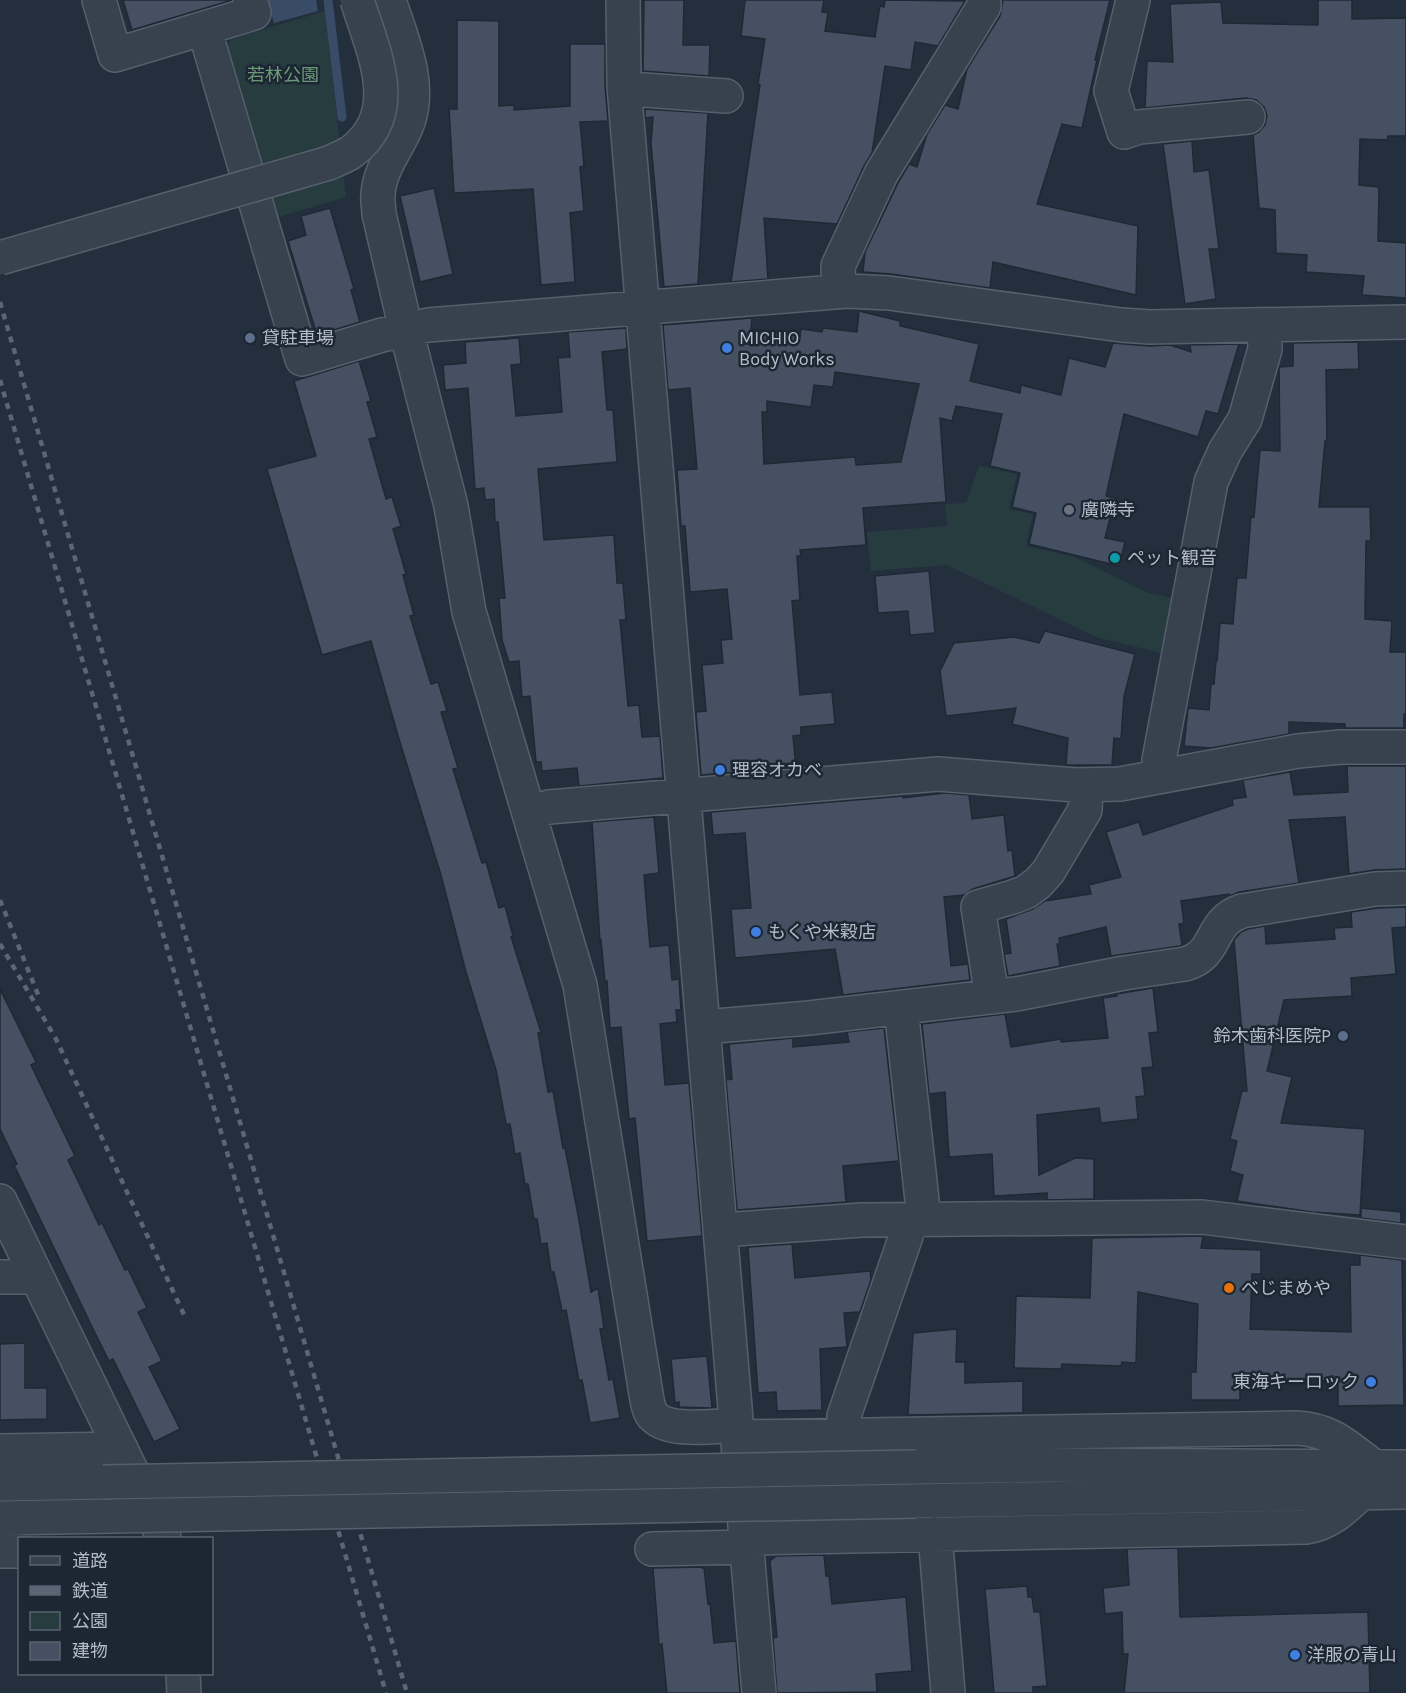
<svg xmlns="http://www.w3.org/2000/svg" width="1406" height="1693" viewBox="0 0 1406 1693" font-family="Karla,'Noto Sans JP',sans-serif">
	<style>
		.green { fill: #263c3f }
		.water { fill: #394c67 }
		.lines { fill: none; stroke-linecap: round; stroke-linejoin: round }
		.stream { stroke: #394c67; stroke-width: 9 }
		.building { fill: #455162; stroke: #1f2835; stroke-width: 1.5; fill-rule: evenodd }
		.minor-casing { stroke: #565f6c; stroke-width: 36 }
		.minor { stroke: #38414e; stroke-width: 33 }
		.rail { stroke: #5a6575; stroke-width: 4.5; stroke-dasharray: 6 6; stroke-linecap: butt }
		.minor-bridge-casing { stroke: #565f6c; stroke-width: 36; stroke-linecap: butt }
		.minor-bridge { stroke: #38414e; stroke-width: 33 }
		.service-dot { fill: #5c6f8a; stroke: #1d2633; stroke-width: 2 }
		.shop-dot { fill: #3f7fe0; stroke: #1d2633; stroke-width: 2 }
		.worship-dot { fill: #6b7280; stroke: #1d2633; stroke-width: 2 }
		.culture-dot { fill: #0f9aa8; stroke: #1d2633; stroke-width: 2 }
		.food-dot { fill: #e8710a; stroke: #1d2633; stroke-width: 2 }
		.labels { text-anchor: middle; stroke-width: 5; stroke-linejoin: round; paint-order: stroke }
		.park-label { font-size: 18px; fill: #6b9a76; stroke: #1d2633 }
		.poi-label { font-size: 18px; fill: #b4bcc9; stroke: #1d2633; text-anchor: start }
	</style>
	<rect width="100%" height="100%" fill="#242f3e"/>
	<path class="green" d="M 325,11 L 346,197 L 275,218 L 225,51 L 231,39 Z
		M 979,466 L 1017,474 L 1009,509 L 1033,514 L 1026,546 L 1075,557 L 1146,592 L 1180,600 L 1169,655 L 1096,637 L 947,565 L 871,571 L 867,532 L 947,526 L 945,504 L 966,503 Z"/>
	<path class="water" d="M 267,0 L 316,0 L 318,11 L 274,23 Z"/>
	<g class="lines">
		<path class="stream" d="M 328,0 L 342,117"/>
	</g>
	<path class="building" d="M 123,0 L 232,0 L 132,30 Z
		M 644,0 L 684,0 L 683,45 L 710,45 L 709,76 L 643,71 Z
		M 745,0 L 824,0 L 822,12 L 828,13 L 825,31 L 875,37 L 880,6 L 884,7 L 885,0 L 965,1 L 938,46 L 915,42 L 911,70 L 885,66 L 872,153 L 864,166 L 837,224 L 764,218 L 768,279 L 731,282 L 760,85 L 758,84 L 765,39 L 741,36 Z
		M 1003,0 L 1110,0 L 1095,60 L 1097,60 L 1082,128 L 1062,124 L 1037,204 L 1138,226 L 1136,295 L 993,262 L 990,288 L 891,274 L 863,272 L 865,252 L 898,183 L 909,164 L 917,167 L 927,134 L 945,105 L 958,109 L 967,69 L 1000,16 Z
		M 1318,0 L 1352,0 L 1352,19 L 1406,18 L 1406,136 L 1388,136 L 1387,140 L 1360,139 L 1359,185 L 1379,187 L 1378,241 L 1406,243 L 1406,298 L 1362,295 L 1364,276 L 1306,272 L 1307,255 L 1276,253 L 1275,210 L 1259,208 L 1253,135 L 1259,132 L 1265,125 L 1267,116 L 1264,107 L 1256,100 L 1246,98 L 1145,108 L 1147,61 L 1173,62 L 1170,4 L 1221,2 L 1223,23 L 1318,25 Z
		M 457,20 L 499,21 L 499,106 L 514,105 L 514,110 L 570,106 L 570,44 L 605,44 L 605,86 L 608,121 L 580,122 L 584,166 L 580,167 L 584,211 L 570,213 L 575,282 L 541,285 L 533,189 L 454,193 L 449,109 L 457,109 Z
		M 645,109 L 708,113 L 698,284 L 664,287 L 651,143 L 653,117 L 645,118 Z
		M 1192,141 L 1194,172 L 1209,170 L 1219,249 L 1209,249 L 1216,299 L 1185,304 L 1163,144 Z
		M 434,188 L 453,274 L 420,282 L 400,196 Z
		M 330,208 L 354,289 L 351,290 L 360,322 L 317,335 L 288,241 L 306,235 L 301,216 Z
		M 859,311 L 900,321 L 900,326 L 979,344 L 970,381 L 1020,393 L 1021,385 L 1061,395 L 1069,358 L 1105,367 L 1113,343 L 1149,346 L 1170,345 L 1191,352 L 1190,345 L 1239,344 L 1218,414 L 1206,411 L 1198,437 L 1124,414 L 1106,496 L 1115,498 L 1105,538 L 1125,542 L 1119,566 L 1029,544 L 1036,513 L 1012,507 L 1020,473 L 990,466 L 1002,414 L 956,406 L 952,421 L 940,418 L 946,502 L 863,508 L 866,545 L 800,550 L 801,556 L 797,556 L 800,600 L 792,601 L 800,695 L 832,692 L 835,724 L 801,727 L 801,735 L 793,736 L 796,767 L 701,775 L 696,712 L 706,711 L 702,665 L 723,663 L 721,640 L 732,639 L 727,589 L 690,592 L 685,526 L 681,526 L 677,470 L 697,469 L 690,388 L 668,390 L 663,325 L 752,318 L 751,329 L 800,336 L 801,329 L 822,332 L 823,328 L 857,332 ZM 835,372 L 919,384 L 901,462 L 856,465 L 855,457 L 764,464 L 762,412 L 767,412 L 767,401 L 811,407 L 814,385 L 833,387 Z
		M 626,328 L 627,349 L 602,352 L 607,410 L 613,410 L 617,462 L 538,469 L 544,540 L 614,535 L 617,583 L 623,583 L 626,620 L 620,620 L 628,706 L 639,705 L 642,737 L 660,736 L 663,778 L 579,786 L 577,768 L 542,771 L 541,762 L 536,762 L 530,696 L 522,697 L 519,661 L 509,662 L 502,640 L 499,598 L 505,598 L 498,522 L 495,522 L 494,499 L 485,500 L 484,488 L 475,489 L 468,388 L 445,390 L 443,365 L 466,363 L 465,342 L 519,338 L 521,364 L 511,365 L 516,416 L 562,412 L 558,358 L 570,357 L 568,332 Z
		M 1358,342 L 1359,369 L 1326,370 L 1327,441 L 1325,441 L 1319,507 L 1370,507 L 1371,541 L 1366,541 L 1365,619 L 1392,621 L 1390,652 L 1406,652 L 1406,714 L 1404,714 L 1404,728 L 1345,728 L 1345,724 L 1289,722 L 1289,734 L 1211,748 L 1184,746 L 1188,708 L 1209,710 L 1211,684 L 1214,684 L 1216,661 L 1217,661 L 1220,623 L 1233,624 L 1237,578 L 1246,578 L 1251,516 L 1254,517 L 1260,450 L 1280,451 L 1279,367 L 1293,366 L 1293,343 Z
		M 359,361 L 371,401 L 367,402 L 377,437 L 369,439 L 386,499 L 392,497 L 401,526 L 393,529 L 406,574 L 403,575 L 414,615 L 410,616 L 431,684 L 438,682 L 447,711 L 441,712 L 458,768 L 453,769 L 482,863 L 486,862 L 499,908 L 505,906 L 513,936 L 511,937 L 541,1032 L 538,1033 L 548,1092 L 553,1091 L 563,1148 L 565,1148 L 578,1215 L 591,1292 L 598,1288 L 604,1328 L 600,1329 L 609,1380 L 613,1379 L 620,1418 L 590,1423 L 582,1380 L 579,1381 L 566,1310 L 562,1311 L 554,1272 L 551,1272 L 547,1243 L 541,1244 L 537,1219 L 534,1219 L 528,1184 L 525,1184 L 520,1153 L 515,1154 L 510,1124 L 506,1124 L 496,1070 L 466,972 L 441,875 L 399,739 L 371,641 L 322,655 L 267,469 L 316,456 L 294,381 Z
		M 929,571 L 935,633 L 910,635 L 908,611 L 878,613 L 875,576 Z
		M 1045,631 L 1135,654 L 1124,696 L 1121,739 L 1114,738 L 1112,765 L 1066,765 L 1068,738 L 1012,724 L 1016,708 L 946,716 L 940,671 L 954,643 L 1014,637 L 1039,643 Z
		M 1347,766 L 1406,766 L 1406,869 L 1374,870 L 1349,874 L 1345,817 L 1289,820 L 1299,883 L 1239,892 L 1230,896 L 1229,894 L 1181,901 L 1184,923 L 1179,924 L 1182,945 L 1180,946 L 1111,956 L 1106,927 L 1059,938 L 1060,944 L 1057,944 L 1060,966 L 1008,976 L 1004,954 L 1011,953 L 1006,919 L 1033,909 L 1045,901 L 1091,894 L 1089,885 L 1121,877 L 1106,832 L 1139,822 L 1143,835 L 1233,805 L 1232,799 L 1246,797 L 1243,780 L 1290,772 L 1294,795 L 1348,792 Z
		M 945,793 L 969,795 L 972,819 L 1004,815 L 1008,851 L 1012,850 L 1015,876 L 973,889 L 964,895 L 944,897 L 951,966 L 968,964 L 970,980 L 843,995 L 835,949 L 735,958 L 731,909 L 751,908 L 745,833 L 713,835 L 711,812 L 903,796 L 903,798 Z
		M 654,817 L 659,873 L 644,875 L 650,947 L 669,945 L 672,980 L 679,979 L 681,1010 L 676,1010 L 677,1022 L 660,1024 L 665,1085 L 689,1083 L 702,1236 L 647,1241 L 635,1118 L 629,1119 L 621,1027 L 610,1028 L 607,981 L 605,982 L 601,940 L 600,941 L 592,822 Z
		M 1406,907 L 1406,927 L 1392,928 L 1396,974 L 1351,978 L 1352,996 L 1284,1000 L 1267,1071 L 1292,1077 L 1281,1123 L 1365,1129 L 1360,1215 L 1312,1212 L 1237,1201 L 1243,1175 L 1230,1171 L 1237,1141 L 1230,1139 L 1242,1091 L 1247,1091 L 1234,940 L 1241,932 L 1248,929 L 1265,926 L 1266,944 L 1335,939 L 1334,928 L 1352,927 L 1351,912 L 1377,908 Z
		M 1153,988 L 1158,1032 L 1149,1033 L 1153,1067 L 1142,1068 L 1145,1096 L 1136,1097 L 1138,1119 L 1101,1123 L 1099,1108 L 1037,1115 L 1039,1175 L 1075,1158 L 1094,1159 L 1094,1199 L 1047,1200 L 1047,1193 L 994,1196 L 992,1154 L 949,1157 L 945,1092 L 929,1094 L 922,1024 L 1005,1014 L 1011,1047 L 1061,1039 L 1061,1042 L 1108,1038 L 1103,998 L 1117,996 L 1116,994 Z
		M 0,989 L 36,1062 L 31,1065 L 75,1156 L 68,1160 L 99,1225 L 102,1223 L 125,1270 L 128,1269 L 147,1308 L 138,1312 L 162,1361 L 149,1367 L 180,1429 L 154,1442 L 113,1359 L 109,1361 L 95,1333 L 14,1165 L 17,1164 L 0,1129 Z
		M 884,1028 L 899,1161 L 843,1166 L 846,1202 L 737,1210 L 726,1080 L 732,1079 L 729,1044 L 793,1038 L 793,1047 L 849,1042 L 847,1032 Z
		M 1361,1208 L 1401,1212 L 1401,1223 L 1361,1218 Z
		M 1203,1236 L 1201,1248 L 1261,1250 L 1261,1274 L 1252,1274 L 1250,1329 L 1351,1332 L 1350,1265 L 1360,1265 L 1360,1255 L 1402,1260 L 1404,1405 L 1338,1406 L 1338,1381 L 1240,1379 L 1240,1400 L 1191,1400 L 1191,1372 L 1196,1372 L 1198,1304 L 1138,1292 L 1136,1363 L 1122,1362 L 1121,1366 L 1062,1364 L 1061,1369 L 1014,1368 L 1016,1296 L 1090,1298 L 1092,1238 Z
		M 792,1244 L 795,1278 L 870,1271 L 871,1280 L 860,1312 L 844,1313 L 847,1347 L 820,1349 L 822,1410 L 777,1411 L 776,1392 L 758,1393 L 748,1247 Z
		M 957,1329 L 956,1362 L 965,1362 L 965,1383 L 1023,1381 L 1023,1413 L 908,1415 L 913,1333 Z
		M 25,1343 L 25,1388 L 47,1388 L 47,1419 L 0,1420 L 0,1344 Z
		M 707,1356 L 712,1408 L 679,1407 L 679,1402 L 675,1403 L 671,1359 Z
		M 1178,1548 L 1180,1617 L 1368,1612 L 1370,1693 L 1124,1693 L 1128,1654 L 1123,1654 L 1122,1612 L 1105,1614 L 1103,1588 L 1129,1585 L 1127,1549 Z
		M 824,1555 L 826,1576 L 829,1576 L 832,1604 L 906,1597 L 912,1671 L 876,1674 L 877,1692 L 777,1693 L 773,1638 L 777,1637 L 770,1561 L 776,1556 Z
		M 702,1567 L 702,1568 L 704,1568 L 708,1604 L 710,1603 L 714,1643 L 736,1641 L 740,1693 L 667,1693 L 662,1644 L 659,1645 L 653,1568 Z
		M 1027,1586 L 1028,1597 L 1032,1597 L 1034,1612 L 1040,1612 L 1047,1686 L 1033,1687 L 1033,1693 L 994,1693 L 985,1589 Z"/>
	<g class="lines">
		<g class="minor-casing">
			<path id="minor" d="M 99,0 L 115,55 L 254,13 L 250,0
				M 389,0 C 401,38 422,82 408,122 C 399,147 379,168 378,195 C 377,201 379,208 379,214 L 406,330 L 451,506 L 469,612 L 580,985 L 647,1400 C 648,1404 649,1410 651,1413 C 664,1434 716,1426 737,1425
				M 623,0 L 624,86 L 759,1693
				M 1133,0 L 1111,91 L 1124,132 L 1139,127 L 1248,117
				M 204,28 L 302,359 L 382,335 L 428,325 L 847,291 L 889,293 L 1121,325 L 1150,327 L 1406,322
				M 625,91 L 644,90 L 726,96
				M 839,291 L 838,266 L 881,174 L 984,6 L 984,0
				M 1162,776 L 1159,760 L 1211,482 L 1225,451 L 1245,419 L 1265,349 L 1264,325
				M 529,813 L 549,807 L 938,774 L 1076,785 L 1120,784 L 1298,751 L 1341,747 L 1406,747
				M 992,997 L 978,907 L 1013,897 L 1026,892 L 1038,883 L 1048,872 L 1085,810 L 1086,786
				M 901,1008 L 922,1200 L 922,1220
				M 704,1027 L 809,1018 L 1016,994 L 1124,973 L 1185,964 C 1219,955 1208,922 1242,911 L 1375,889 L 1406,888
				M 0,1201 L 164,1538
				M 721,1230 L 862,1220 L 1202,1217 L 1406,1242
				M 0,1277 L 37,1277
				M 844,1436 L 844,1416 L 906,1236 L 906,1220
				M 739,1437 L 1296,1428 C 1330,1429 1348,1447 1374,1467
				M 0,1451 L 121,1449
				M 916,1467 L 1055,1465 L 1406,1467
				M 0,1484 L 103,1482
				M 916,1501 L 1406,1492
				M 0,1518 L 113,1516
				M 935,1534 L 948,1693
				M 746,1538 L 1306,1527 C 1330,1523 1344,1509 1361,1493
				M 652,1549 L 747,1547
				M 0,1551 L 20,1551
				M 183,1674 L 184,1693"/>
		</g>
		<use href="#minor" class="minor"/>
		<path class="rail" d="M 0,302 L 407,1693
			M 0,380 L 386,1693
			M 0,900 L 39,997
			M 0,944 L 56,1039 L 185,1317"/>
		<g class="minor-bridge-casing">
			<path id="minor-bridge" d="M 0,258 L 329,163 C 335,160 343,157 350,153 C 405,113 373,52 357,0
				M 103,1482 L 916,1467
				M 113,1516 L 916,1501"/>
		</g>
		<use href="#minor-bridge" class="minor-bridge"/>
	</g>
	<g class="service-dot">
		<circle cx="250" cy="338" r="6"/>
		<circle cx="1343" cy="1036" r="6"/>
	</g>
	<g class="shop-dot">
		<circle cx="727" cy="348" r="6"/>
		<circle cx="720" cy="770" r="6"/>
		<circle cx="756" cy="932" r="6"/>
		<circle cx="1371" cy="1382" r="6"/>
		<circle cx="1295" cy="1655" r="6"/>
	</g>
	<circle class="worship-dot" cx="1069" cy="510" r="6"/>
	<circle class="culture-dot" cx="1115" cy="558" r="6"/>
	<circle class="food-dot" cx="1229" cy="1288" r="6"/>
	<g class="labels">
		<g class="park-label">
			<text x="283" y="81">若林公園</text>
		</g>
		<g class="poi-label">
			<text x="262" y="344">貸駐車場</text>
			<text x="739" y="344">MICHIO<tspan x="739" dy="21">Body Works</tspan></text>
			<text x="1081" y="516">廣隣寺</text>
			<text x="1127" y="564">ペット観音</text>
			<text x="732" y="776">理容オカベ</text>
			<text x="768" y="938">もくや米穀店</text>
			<text x="1331" y="1042" text-anchor="end">鈴木歯科医院P</text>
			<text x="1241" y="1294">べじまめや</text>
			<text x="1359" y="1388" text-anchor="end">東海キーロック</text>
			<text x="1307" y="1661">洋服の青山</text>
		</g>
	</g>
	<rect x="18" y="1537" width="195" height="138" fill="#1d2633" stroke="#59626f" stroke-width="1.5"/>
	<rect x="30" y="1556" width="30" height="9" fill="#38414e" stroke="#59626f" stroke-width="1.5"/>
	<text x="72" y="1567" font-size="18" fill="#b4bcc9">道路</text>
	<rect x="30" y="1586" width="30" height="9" fill="#5a6575" stroke="#59626f" stroke-width="1.5"/>
	<text x="72" y="1597" font-size="18" fill="#b4bcc9">鉄道</text>
	<rect x="30" y="1612" width="30" height="18" fill="#263c3f" stroke="#59626f" stroke-width="1.5"/>
	<text x="72" y="1627" font-size="18" fill="#b4bcc9">公園</text>
	<rect x="30" y="1642" width="30" height="18" fill="#455162" stroke="#59626f" stroke-width="1.5"/>
	<text x="72" y="1657" font-size="18" fill="#b4bcc9">建物</text>
</svg>
